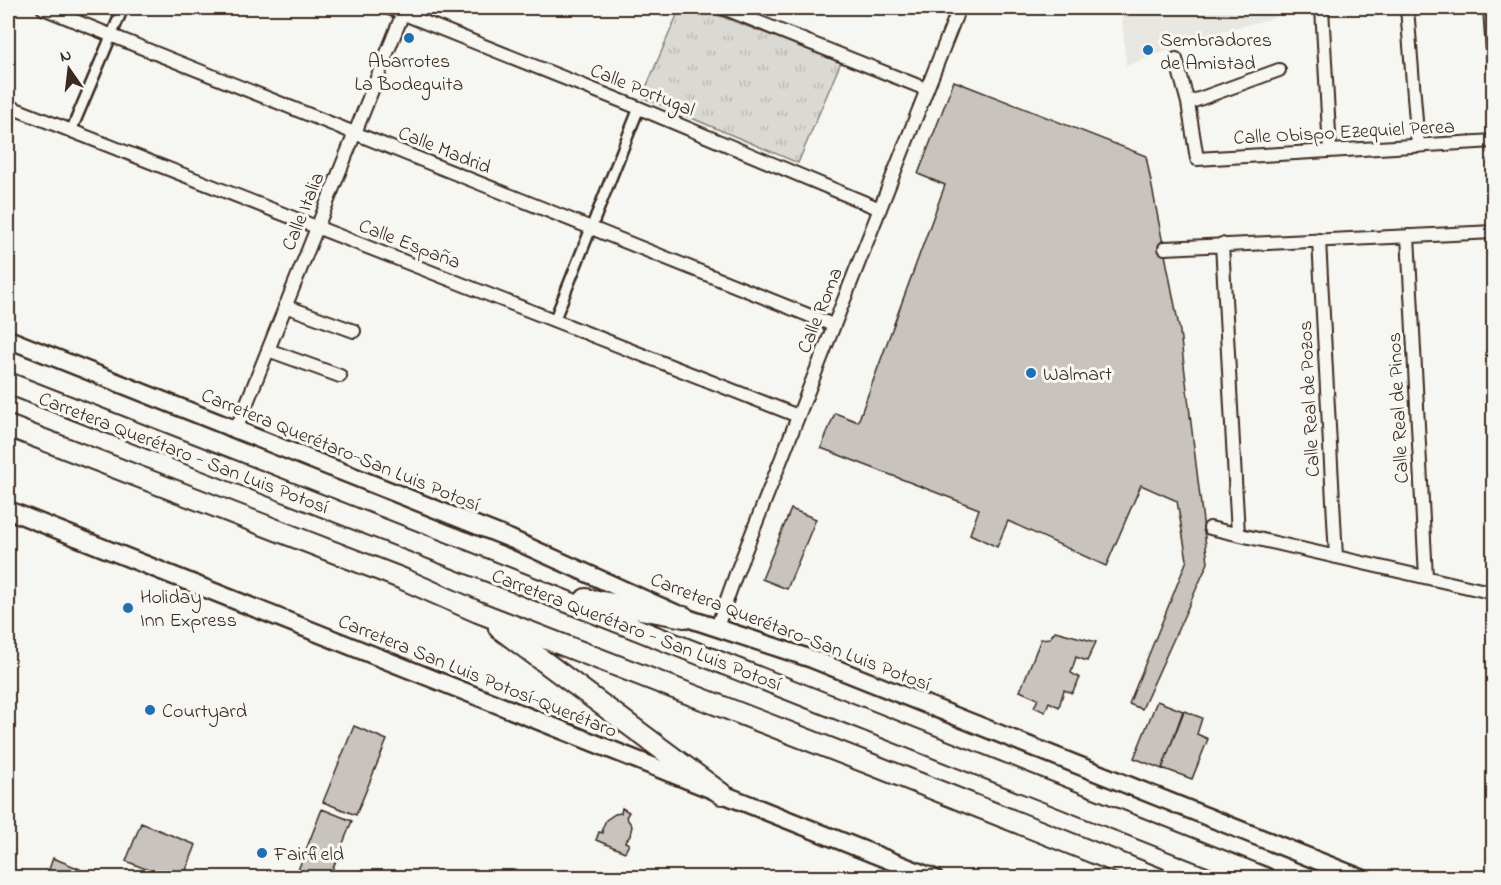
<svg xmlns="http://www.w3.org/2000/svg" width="1501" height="885" viewBox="0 0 1501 885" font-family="'Indie Flower',sans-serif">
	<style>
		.built { fill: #e8e7e2 }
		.grass { fill: url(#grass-tufts); stroke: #8a8278; stroke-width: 1.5 }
		.building { fill: #c8c3be; stroke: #3b2a1e; stroke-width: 1.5 }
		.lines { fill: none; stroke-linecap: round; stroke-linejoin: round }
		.pedestrian-casing { stroke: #3b2a1e; stroke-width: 14 }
		.minor-casing { stroke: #3b2a1e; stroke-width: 16 }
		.secondary-casing { stroke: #3b2a1e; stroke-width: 21 }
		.trunk-casing { stroke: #3b2a1e; stroke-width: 24 }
		.pedestrian { stroke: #f6f6f2; stroke-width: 9 }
		.minor { stroke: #f6f6f2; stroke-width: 12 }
		.secondary { stroke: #f6f6f2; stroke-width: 16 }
		.trunk { stroke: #f6f6f2; stroke-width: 20 }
		.poi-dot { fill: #1f6fb2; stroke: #f6f6f2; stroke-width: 2 }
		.labels { text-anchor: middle; stroke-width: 6; stroke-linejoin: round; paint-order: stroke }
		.poi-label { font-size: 20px; fill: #3b2a1e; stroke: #f6f6f2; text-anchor: start }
		.street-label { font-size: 20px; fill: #3b2a1e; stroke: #f6f6f2 }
	</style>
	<defs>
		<pattern id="grass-tufts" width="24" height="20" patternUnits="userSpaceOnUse" patternTransform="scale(1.5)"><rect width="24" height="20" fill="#dad9d3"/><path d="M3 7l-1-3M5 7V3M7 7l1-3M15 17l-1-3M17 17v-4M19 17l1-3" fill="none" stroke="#bcbab5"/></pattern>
	</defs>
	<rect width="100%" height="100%" fill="#f6f6f2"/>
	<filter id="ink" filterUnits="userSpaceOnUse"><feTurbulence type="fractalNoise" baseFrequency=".0167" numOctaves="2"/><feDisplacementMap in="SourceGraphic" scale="12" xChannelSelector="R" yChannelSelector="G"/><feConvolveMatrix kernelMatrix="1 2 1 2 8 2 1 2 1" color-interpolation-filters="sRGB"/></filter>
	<g filter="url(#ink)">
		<path class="built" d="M 1121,8 L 1270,8 L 1275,18 L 1214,33 L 1126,66 Z"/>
		<path class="grass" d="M 680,8 L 699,8 L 841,62 L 798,163 L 642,97 Z"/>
		<path class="building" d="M 954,81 L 1146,156 L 1180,332 L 1208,563 L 1142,709 L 1129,704 L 1187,560 L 1177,501 L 1141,485 L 1106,566 L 1008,521 L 997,547 L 970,534 L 979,509 L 821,448 L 835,413 L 858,422 L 945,185 L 918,174 Z
			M 791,509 L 816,519 L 787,589 L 762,579 Z
			M 1055,631 L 1096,642 L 1087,661 L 1076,657 L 1071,673 L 1080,678 L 1072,693 L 1064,690 L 1059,707 L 1049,702 L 1045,712 L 1034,707 L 1038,699 L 1020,691 L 1041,639 L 1050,638 Z
			M 1157,701 L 1183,711 L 1162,769 L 1134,758 Z
			M 1184,711 L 1202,718 L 1197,734 L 1208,739 L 1192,779 L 1162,768 Z
			M 354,726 L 387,740 L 356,815 L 323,802 Z
			M 622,808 L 629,812 L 626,817 L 632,826 L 630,836 L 625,842 L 629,844 L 625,852 L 596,840 L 599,832 L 603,833 L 602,829 L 606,820 L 615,814 L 621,813 Z
			M 322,809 L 352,821 L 329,878 L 295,878 Z
			M 141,823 L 196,845 L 183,878 L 168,878 L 126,861 Z
			M 53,858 L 80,869 L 77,878 L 46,878 Z"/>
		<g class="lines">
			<g class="pedestrian-casing">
				<path id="pedestrian" d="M 71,131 L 123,8
					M 554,321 L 639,108"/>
			</g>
			<g class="minor-casing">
				<path id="minor" d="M 43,8 L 833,325
					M 389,8 L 639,108 L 880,209
					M 723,8 L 926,89
					M 1322,8 L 1330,151
					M 1407,8 L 1418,146
					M 1490,8 L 1494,69
					M 1176,59 L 1188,103 L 1197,159 L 1494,141
					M 1188,103 L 1279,70
					M 8,106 L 798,416
					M 1408,236 L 1426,577
					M 1319,240 L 1336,557
					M 1222,244 L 1238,534
					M 1165,248 L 1494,232
					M 285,306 L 354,331
					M 268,350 L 340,376
					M 236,430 L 405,8
					M 1210,528 L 1494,593
					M 717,627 L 736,574 L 959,8"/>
			</g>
			<g class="secondary-casing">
				<path id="secondary" d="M 8,339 L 511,539 L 684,617 L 812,659 L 1361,878
					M 8,510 L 934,878"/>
			</g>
			<g class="trunk-casing">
				<path id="trunk" d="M 8,383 L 540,591 L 1265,878
					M 8,426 L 403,579 L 478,612 L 878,767 L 1157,878
					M 586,599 L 684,617
					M 499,628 L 722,794"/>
			</g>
			<use href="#pedestrian" class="pedestrian"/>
			<use href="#minor" class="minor"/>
			<use href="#secondary" class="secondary"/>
			<use href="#trunk" class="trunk"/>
		</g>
	</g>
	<g class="poi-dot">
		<circle cx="409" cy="38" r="6"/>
		<circle cx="1148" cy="50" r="6"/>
		<circle cx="1031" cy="373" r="6"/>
		<circle cx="128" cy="608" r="6"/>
		<circle cx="150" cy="710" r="6"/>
		<circle cx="262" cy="853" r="6"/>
	</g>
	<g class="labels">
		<g class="poi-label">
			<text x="1160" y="46">Sembradores<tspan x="1160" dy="23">de Amistad</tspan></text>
			<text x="409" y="67" text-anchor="middle">Abarrotes<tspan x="409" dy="23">La Bodeguita</tspan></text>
			<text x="1043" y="380">Walmart</text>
			<text x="140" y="603">Holiday<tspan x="140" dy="23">Inn Express</tspan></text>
			<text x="162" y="717">Courtyard</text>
			<text x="274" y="860">Fairfield</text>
		</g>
		<g class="street-label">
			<text transform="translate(643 89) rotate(22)" y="7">Calle Portugal</text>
			<text transform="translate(1344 131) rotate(-3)" y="7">Calle Obispo Ezequiel Perea</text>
			<text transform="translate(445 149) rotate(22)" y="7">Calle Madrid</text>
			<text transform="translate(302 211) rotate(-68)" y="7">Calle Italia</text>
			<text transform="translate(410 243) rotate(21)" y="7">Calle España</text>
			<text transform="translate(819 310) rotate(-68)" y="7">Calle Roma</text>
			<text transform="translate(1308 399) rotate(-93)" y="7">Calle Real de Pozos</text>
			<text transform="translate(1397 408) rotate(-93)" y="7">Calle Real de Pinos</text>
			<text transform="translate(341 449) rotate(22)" y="7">Carretera Querétaro-San Luis Potosí</text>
			<text transform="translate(184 452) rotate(21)" y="7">Carretera Querétaro - San Luis Potosí</text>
			<text transform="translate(637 629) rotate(21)" y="7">Carretera Querétaro - San Luis Potosí</text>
			<text transform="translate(791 631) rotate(21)" y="7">Carretera Querétaro-San Luis Potosí</text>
			<text transform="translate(478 675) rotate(22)" y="7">Carretera San Luis Potosí-Querétaro</text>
		</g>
	</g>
	<rect width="1501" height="885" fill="none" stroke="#f6f6f2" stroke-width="30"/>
	<rect x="15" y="15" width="1471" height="855" fill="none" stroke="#3b2a1e" stroke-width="2" filter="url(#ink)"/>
	<g transform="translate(69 69) rotate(346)" stroke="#f6f6f2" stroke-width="4.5" paint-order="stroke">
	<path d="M0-4.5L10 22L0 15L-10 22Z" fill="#3b2a1e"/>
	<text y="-9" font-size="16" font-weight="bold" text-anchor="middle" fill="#3b2a1e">N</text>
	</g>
</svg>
